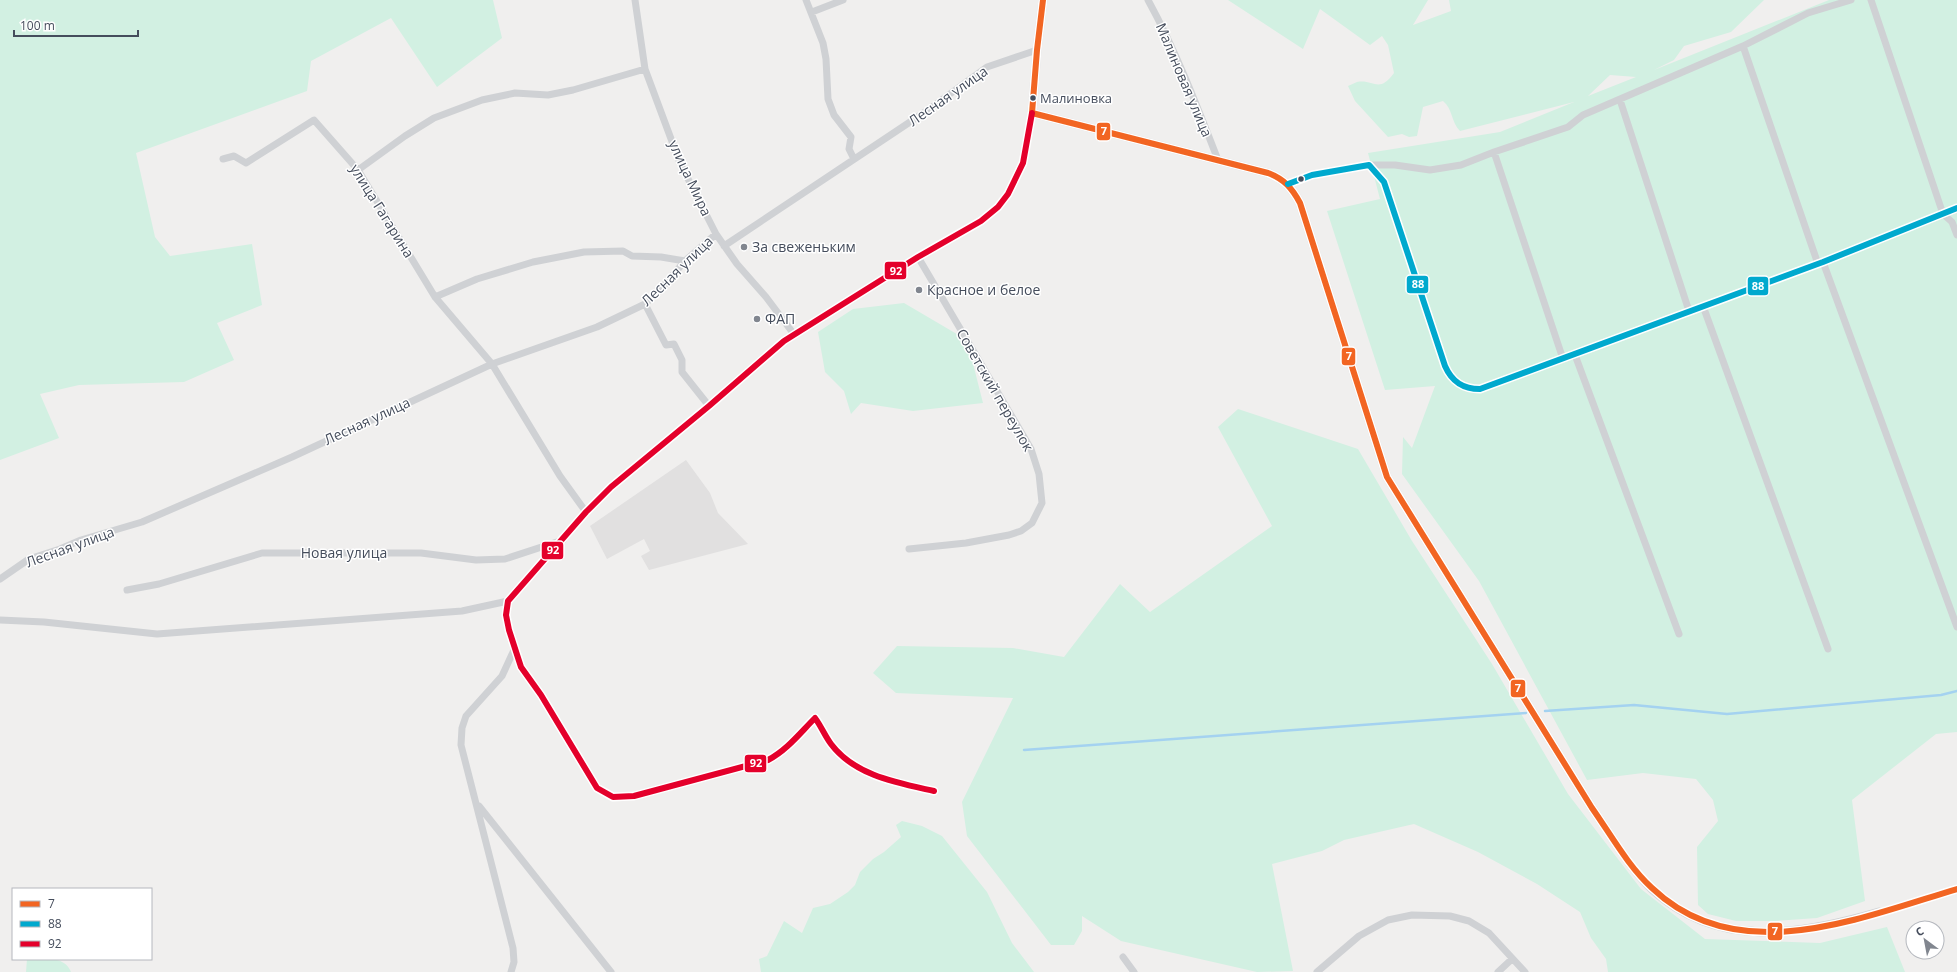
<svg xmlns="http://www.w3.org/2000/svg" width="1957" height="972" viewBox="0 0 1957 972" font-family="'Open Sans',sans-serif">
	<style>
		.education { fill: #e1e0e0 }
		.green { fill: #d2f0e2; fill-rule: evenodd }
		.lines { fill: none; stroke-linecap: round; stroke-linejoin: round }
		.stream { stroke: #a4d2f0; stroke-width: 2.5 }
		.minor { stroke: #cfd1d4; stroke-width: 7 }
		.tertiary { stroke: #cfd1d4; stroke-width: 9 }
		.bus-1-casing { stroke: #fff; stroke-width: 9 }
		.bus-2-casing { stroke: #fff; stroke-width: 9 }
		.bus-3-casing { stroke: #fff; stroke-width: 9 }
		.bus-1 { stroke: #f26522; stroke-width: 6 }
		.bus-2 { stroke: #00a9ce; stroke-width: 6 }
		.bus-3 { stroke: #e4002b; stroke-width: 6 }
		.bus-dot { fill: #454d5c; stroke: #fff; stroke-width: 1.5 }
		.poi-dot { fill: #81868f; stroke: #fff; stroke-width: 1.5 }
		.labels { text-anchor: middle; stroke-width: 3; stroke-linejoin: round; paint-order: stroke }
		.bus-label { font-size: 13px; fill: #454d5c; stroke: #fff; text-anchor: start }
		.street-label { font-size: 14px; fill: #454d5c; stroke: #fff }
		.poi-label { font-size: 14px; fill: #454d5c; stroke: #fff; text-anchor: start }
		.line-badge { stroke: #fff; stroke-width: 1.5 }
		.badge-label { font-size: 11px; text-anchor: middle; font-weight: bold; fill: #fff }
	</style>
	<rect width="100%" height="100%" fill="#f0efee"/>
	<path class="education" d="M 686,460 L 710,493 L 718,513 L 748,544 L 649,570 L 641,556 L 650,551 L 644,539 L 607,559 L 590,526 Z"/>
	<path class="green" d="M 0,0 L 493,0 L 502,38 L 437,87 L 391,18 L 311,61 L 307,91 L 136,153 L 155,237 L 170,256 L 252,244 L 262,305 L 217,323 L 234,360 L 184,382 L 79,385 L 40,394 L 59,438 L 0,460 Z
		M 1228,0 L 1428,0 L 1413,25 L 1451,11 L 1449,0 L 1764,0 L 1731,32 L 1684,46 L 1674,60 L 1654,70 L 1829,0 L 1957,0 L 1957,732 L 1936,734 L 1852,800 L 1865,901 L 1817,918 L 1775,921 L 1736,921 L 1708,914 L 1698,905 L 1697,847 L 1718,821 L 1713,800 L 1696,779 L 1643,773 L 1587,780 L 1479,581 L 1402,474 L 1403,437 L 1412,448 L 1435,386 L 1385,390 L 1327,211 L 1380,199 L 1368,153 L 1500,132 L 1574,102 L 1460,131 C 1451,122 1453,109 1443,101 L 1423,107 L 1417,136 L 1409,137 L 1402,134 L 1388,137 L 1355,101 L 1348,86 C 1351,85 1354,83 1357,82 C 1374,79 1379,94 1394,73 L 1388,45 L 1382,36 L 1370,45 L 1320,9 L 1303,49 ZM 1610,75 L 1636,77 L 1588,96 Z
		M 904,303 L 967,340 L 983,403 L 913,411 L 861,403 L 851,414 L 844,391 L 825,372 L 818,332 L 853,309 Z
		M 1238,409 L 1358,449 L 1412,541 L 1492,664 L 1568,794 L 1641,889 L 1705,939 L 1820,943 L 1887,927 L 1905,972 L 1608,972 L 1606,959 L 1591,938 L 1580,912 L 1537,884 L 1478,852 L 1414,824 L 1344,840 L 1322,851 L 1272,864 L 1293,971 L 1257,972 L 1121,941 L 1082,916 L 1082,931 L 1074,945 L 1051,945 L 967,836 L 962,802 L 1013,698 L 896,693 L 873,673 L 897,646 L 1013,648 L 1064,657 L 1120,584 L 1150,612 L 1272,526 L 1218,427 Z
		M 902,821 L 922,826 L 942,836 L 987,892 L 1012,943 L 1034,972 L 761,972 L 759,959 L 767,956 L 784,921 L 802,933 L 813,908 L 830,904 L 848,892 L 855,885 L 860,872 L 873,859 L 884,852 L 901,837 L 896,825 Z
		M 27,959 C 41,958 65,955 71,972 L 26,972 Z"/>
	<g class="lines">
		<path class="stream" d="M 1545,711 L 1634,705 L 1727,714 L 1941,695 L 1957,691
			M 1024,750 L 1526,713"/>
		<path class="minor" d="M 635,0 L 645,69 L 680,163 L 716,234 L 737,264 L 766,297 L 793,333
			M 806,0 L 823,43 L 826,59 L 828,99 L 834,115 L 851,137 L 849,149 L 854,159
			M 1148,0 C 1176,51 1197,106 1218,160
			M 1871,0 L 1943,214 L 1952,222 L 1957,235
			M 812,12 L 843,0
			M 1743,46 L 1818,264
			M 1620,100 L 1689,311
			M 1494,152 L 1563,359
			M 223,159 L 234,156 L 246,163 L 314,120 L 358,170 L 435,297 L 492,364 L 560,476 L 586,512
			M 1369,165 L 1395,165 L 1430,170 L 1461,165 L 1494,152 L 1568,127 L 1583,115 L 1743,46 L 1808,13 L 1851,0
			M 358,170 L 405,136 L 434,118 L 482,100 L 515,93 L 548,95 L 573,90 L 645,69
			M 1288,184 L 1312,175 L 1369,165 L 1384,182 L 1445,366 C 1452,382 1463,389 1480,389 L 1823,262 L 1957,208
			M 724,246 L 925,112 L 987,67 L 1037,50
			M 1823,262 L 1957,627
			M 435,297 L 477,279 L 533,262 L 584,252 L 623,251 L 632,256 L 661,257 L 685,261
			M 645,304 L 666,345 L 674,344 L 682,360 L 682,372 L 709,406
			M 1703,306 L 1828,649
			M 1575,355 L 1679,634
			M 909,549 L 966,543 L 1009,535 L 1021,531 L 1032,523 L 1042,503 L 1039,474 L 1031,449 L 918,257
			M 0,579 L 29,559 L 60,549 L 81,540 L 142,522 L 292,457 L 492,364 L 597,327 L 645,304 L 660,290 L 685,261 L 716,234
			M 127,590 L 159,584 L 262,553 L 421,553 L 476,560 L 505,559 L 563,540
			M 0,620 L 44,622 L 157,634 L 462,611 L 508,601
			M 934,791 C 898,783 855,776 831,744 C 825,736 821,726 815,718 C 800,733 787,750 768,760 L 634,796 L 613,797 L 597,788 L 541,695 L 521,667 L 509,630 L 506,615 L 508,601 L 586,512 L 611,487 L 709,406 L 784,341 L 918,257 L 981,221 L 998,207 L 1008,194 L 1023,163 L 1032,113
			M 479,806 L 611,972
			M 1879,912 L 1957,889
			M 1123,957 L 1134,972
			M 511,972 L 514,962 L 513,948 L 461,745 L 462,728 L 466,716 L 502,676 L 514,650
			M 1317,972 L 1359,936 L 1388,920 L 1412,915 L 1450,916 L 1469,921 L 1489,933 L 1525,972
			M 1498,972 L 1512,959"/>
		<path class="tertiary" d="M 1043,0 L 1037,50 L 1032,113 L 1268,173 C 1284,179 1292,188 1300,203 L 1387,477 L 1592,808 C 1611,835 1628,866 1652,889 C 1718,950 1801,935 1879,912"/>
		<g class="bus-1-casing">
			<path id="bus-1" d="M 1043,0 L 1037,50 L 1032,113 L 1268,173 C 1284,179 1292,188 1300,203 L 1387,477 L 1592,808 C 1611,835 1628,866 1652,888 C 1738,970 1860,918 1957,889"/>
		</g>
		<g class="bus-2-casing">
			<path id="bus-2" d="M 1288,184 L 1312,175 L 1369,165 L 1384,182 L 1445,366 C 1452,382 1463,389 1480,389 L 1823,262 L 1957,208"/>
		</g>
		<g class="bus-3-casing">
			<path id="bus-3" d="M 934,791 C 898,783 855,776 831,744 C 825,736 821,726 815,718 C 800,733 787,750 768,760 L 634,796 L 613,797 L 597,788 L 541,695 L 521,667 L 509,630 L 506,615 L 508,601 L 586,512 L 611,487 L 709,406 L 784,341 L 918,257 L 981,221 L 998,207 L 1008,194 L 1023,163 L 1032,113"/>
		</g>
		<use href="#bus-1" class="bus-1"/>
		<use href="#bus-2" class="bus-2"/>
		<use href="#bus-3" class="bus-3"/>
	</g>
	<g class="bus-dot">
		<circle cx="1033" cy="98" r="3.5"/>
		<circle cx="1301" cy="179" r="3.5"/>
	</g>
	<g class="poi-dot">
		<circle cx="744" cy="247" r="4"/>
		<circle cx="919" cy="290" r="4"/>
		<circle cx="757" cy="319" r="4"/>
	</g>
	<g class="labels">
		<g class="bus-label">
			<text x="1040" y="103">Малиновка</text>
		</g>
		<g class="street-label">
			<text transform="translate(1184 80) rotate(67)" y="5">Малиновая улица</text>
			<text transform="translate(948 96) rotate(-35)" y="5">Лесная улица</text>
			<text transform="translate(690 178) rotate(65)" y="5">улица Мира</text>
			<text transform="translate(382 211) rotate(58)" y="5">улица Гагарина</text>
			<text transform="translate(677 271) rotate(-44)" y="5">Лесная улица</text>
			<text transform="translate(995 390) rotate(60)" y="5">Советский переулок</text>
			<text transform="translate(367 421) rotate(-25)" y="5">Лесная улица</text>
			<text transform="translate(70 547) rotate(-20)" y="5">Лесная улица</text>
			<text x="344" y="558">Новая улица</text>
		</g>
		<g class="poi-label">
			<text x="752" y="252">За свеженьким</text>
			<text x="927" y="295">Красное и белое</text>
			<text x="765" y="324">ФАП</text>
		</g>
	</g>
	<g class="line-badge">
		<rect x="1096" y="122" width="15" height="19" rx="4" fill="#f26522"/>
		<rect x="884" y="261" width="23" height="19" rx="4" fill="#e4002b"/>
		<rect x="1406" y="275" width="23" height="19" rx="4" fill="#00a9ce"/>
		<rect x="1747" y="276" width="22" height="20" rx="4" fill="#00a9ce"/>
		<rect x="1341" y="347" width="15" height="19" rx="4" fill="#f26522"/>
		<rect x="541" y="541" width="23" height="19" rx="4" fill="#e4002b"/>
		<rect x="1510" y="679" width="16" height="19" rx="4" fill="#f26522"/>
		<rect x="744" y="754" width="23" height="19" rx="4" fill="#e4002b"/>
		<rect x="1767" y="922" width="16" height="19" rx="4" fill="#f26522"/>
	</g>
	<g class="badge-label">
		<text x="1104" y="135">7</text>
		<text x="896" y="275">92</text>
		<text x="1418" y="288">88</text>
		<text x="1758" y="290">88</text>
		<text x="1349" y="360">7</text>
		<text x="553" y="554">92</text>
		<text x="1518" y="692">7</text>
		<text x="756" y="767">92</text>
		<text x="1775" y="935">7</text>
	</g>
	<rect x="12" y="888" width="140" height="72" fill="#ffffff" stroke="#b5b8be"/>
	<rect x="20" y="901" width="20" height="6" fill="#f26522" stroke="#b5b8be"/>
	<text x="48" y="908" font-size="12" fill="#454d5c">7</text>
	<rect x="20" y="921" width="20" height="6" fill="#00a9ce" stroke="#b5b8be"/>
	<text x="48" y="928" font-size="12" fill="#454d5c">88</text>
	<rect x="20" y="941" width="20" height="6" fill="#e4002b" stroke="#b5b8be"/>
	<text x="48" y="948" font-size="12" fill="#454d5c">92</text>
	<g transform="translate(1925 940) rotate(328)"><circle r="19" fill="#ffffff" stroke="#b5b8be"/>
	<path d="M0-3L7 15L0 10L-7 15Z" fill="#81868f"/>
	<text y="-6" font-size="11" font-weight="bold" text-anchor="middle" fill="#454d5c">С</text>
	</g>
	<path d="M14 30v6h124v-6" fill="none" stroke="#454d5c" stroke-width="2"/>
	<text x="20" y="30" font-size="12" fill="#454d5c" stroke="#ffffff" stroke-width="3" paint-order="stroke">100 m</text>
</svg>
